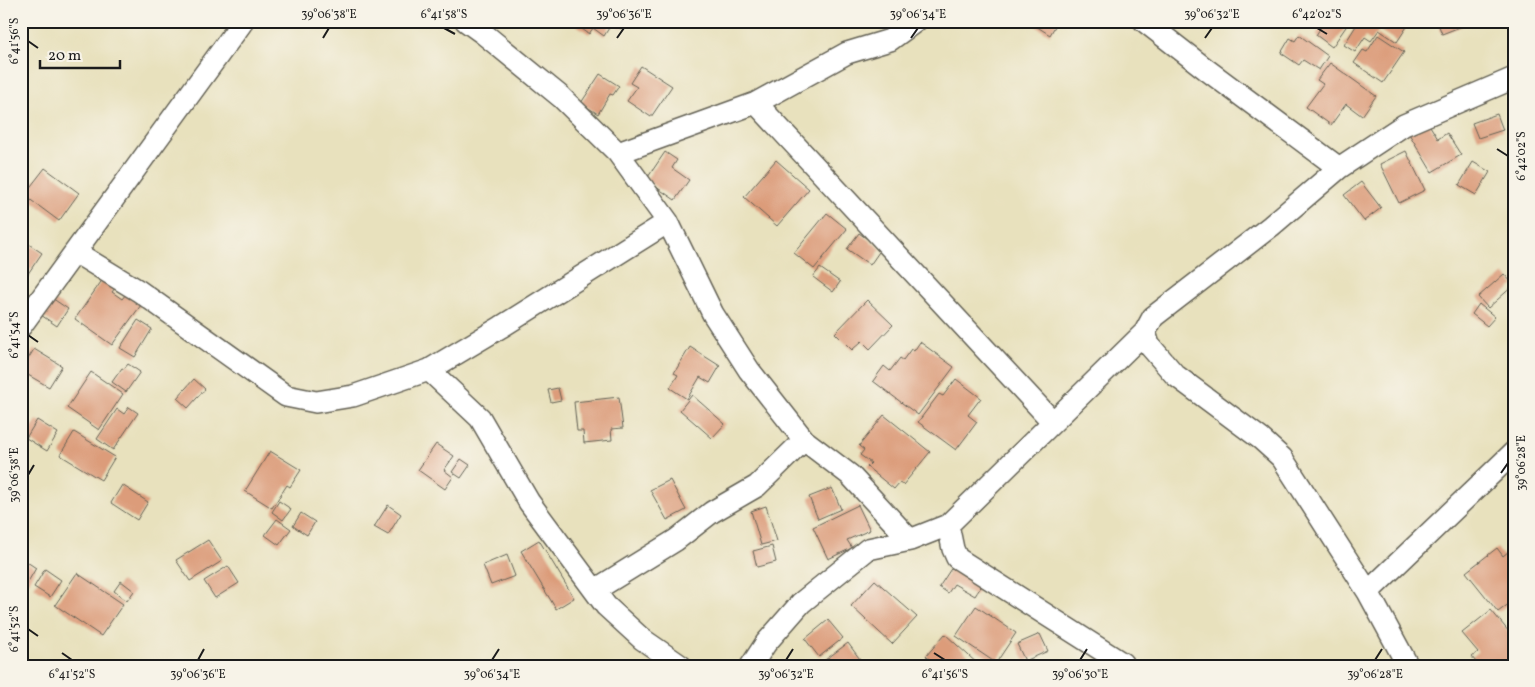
<svg xmlns="http://www.w3.org/2000/svg" width="1535" height="687" viewBox="0 0 1535 687" font-family="Vollkorn,serif">
	<style>
		.building { fill: #dc9c7a }
		.lines { fill: none; stroke-linecap: round; stroke-linejoin: round }
		.street-casing { stroke: #636154; stroke-width: 24 }
		.street { stroke: #fff; stroke-width: 21 }
		.ticks { fill: none; stroke: #1c1c1c; stroke-width: 2 }
		.neatline { fill: none; stroke: #1c1c1c; stroke-width: 2 }
		.ticks-label { font-size: 12px; text-anchor: middle; fill: #1c1c1c }
	</style>
	<rect width="100%" height="100%" fill="#f7f3e8"/>
	<filter id="ink" filterUnits="userSpaceOnUse"><feTurbulence type="fractalNoise" baseFrequency=".02" numOctaves="2"/><feDisplacementMap in="SourceGraphic" scale="10" xChannelSelector="R" yChannelSelector="G"/><feConvolveMatrix kernelMatrix="1 2 1 2 8 2 1 2 1" color-interpolation-filters="sRGB"/></filter>
	<filter id="wash" filterUnits="userSpaceOnUse"><feTurbulence type="fractalNoise" baseFrequency=".0096" numOctaves="4" result="noise"/><feDisplacementMap in="SourceGraphic" scale="20" xChannelSelector="R" yChannelSelector="G"/><feGaussianBlur stdDeviation="1.12" result="paint"/><feColorMatrix in="noise" values="0 0 0 0 0 0 0 0 0 0 0 0 0 0 0 0 0 1.4 0 .05"/><feComposite in="paint" operator="in"/></filter>
	<g filter="url(#wash)">
		<rect width="100%" height="100%" fill="#e8e1bd"/>
		<g id="blocks">
			<path class="building" d="M 571,21 L 627,21 L 621,29 L 612,23 L 604,36 L 593,28 L 589,34 Z
				M 1028,21 L 1058,21 L 1050,35 Z
				M 1325,21 L 1350,21 L 1332,47 L 1316,35 Z
				M 1359,21 L 1409,21 L 1410,22 L 1397,42 L 1379,30 L 1371,41 L 1365,37 L 1355,52 L 1344,45 Z
				M 1437,21 L 1475,21 L 1442,34 Z
				M 1299,35 L 1328,56 L 1319,70 L 1303,60 L 1299,65 L 1281,53 L 1290,38 L 1295,41 Z
				M 1378,35 L 1404,52 L 1383,83 L 1354,63 L 1363,50 L 1367,52 Z
				M 1330,63 L 1376,96 L 1362,116 L 1346,104 L 1331,125 L 1306,107 L 1323,84 L 1317,80 Z
				M 641,66 L 672,86 L 651,117 L 627,101 L 637,87 L 630,83 Z
				M 600,74 L 619,86 L 613,95 L 610,94 L 598,114 L 581,103 Z
				M 1497,114 L 1503,130 L 1478,138 L 1472,123 Z
				M 1427,121 L 1438,139 L 1447,133 L 1461,155 L 1432,172 L 1408,132 Z
				M 1406,151 L 1425,190 L 1399,203 L 1380,164 Z
				M 665,152 L 677,160 L 672,168 L 689,180 L 675,200 L 646,180 Z
				M 776,160 L 809,189 L 777,226 L 744,197 Z
				M 1473,162 L 1490,172 L 1476,195 L 1459,185 Z
				M 45,168 L 79,193 L 59,221 L 24,195 Z
				M 1361,182 L 1381,208 L 1364,221 L 1344,195 Z
				M 827,213 L 847,229 L 814,269 L 794,253 Z
				M 859,233 L 881,249 L 870,265 L 847,249 Z
				M 21,239 L 42,253 L 21,284 Z
				M 820,268 L 840,282 L 833,292 L 813,277 Z
				M 1504,274 L 1514,285 L 1488,308 L 1478,297 Z
				M 103,279 L 115,288 L 112,292 L 122,299 L 126,294 L 141,305 L 112,345 L 75,319 Z
				M 49,296 L 68,309 L 57,326 L 38,313 Z
				M 867,300 L 893,325 L 870,349 L 862,341 L 852,350 L 835,333 Z
				M 1479,304 L 1495,317 L 1487,326 L 1472,314 Z
				M 138,320 L 152,329 L 135,357 L 120,348 Z
				M 920,342 L 954,367 L 918,415 L 873,381 L 884,366 L 890,371 L 900,358 L 903,360 L 911,349 L 914,351 Z
				M 690,347 L 720,366 L 710,383 L 700,377 L 687,399 L 670,388 L 678,375 L 674,373 Z
				M 34,349 L 62,366 L 49,387 L 21,371 Z
				M 128,364 L 140,372 L 126,392 L 112,382 L 122,368 L 124,369 Z
				M 91,372 L 123,394 L 99,430 L 67,408 Z
				M 194,379 L 205,389 L 188,408 L 177,398 Z
				M 956,379 L 981,398 L 968,415 L 977,422 L 956,450 L 918,422 L 939,394 L 943,396 Z
				M 558,388 L 561,400 L 551,402 L 548,390 Z
				M 692,395 L 725,424 L 712,438 L 680,410 Z
				M 619,397 L 623,428 L 611,429 L 612,440 L 584,443 L 583,431 L 577,431 L 574,402 Z
				M 129,407 L 138,413 L 113,450 L 97,439 L 117,409 L 124,414 Z
				M 884,415 L 930,452 L 903,485 L 899,483 L 894,489 L 867,467 L 871,463 L 860,455 L 864,450 L 859,446 Z
				M 37,420 L 58,433 L 47,451 L 26,438 Z
				M 74,432 L 115,457 L 101,480 L 60,455 Z
				M 436,444 L 454,456 L 444,470 L 453,477 L 445,489 L 418,470 Z
				M 270,451 L 301,470 L 290,487 L 287,485 L 272,508 L 245,491 Z
				M 461,459 L 470,465 L 461,478 L 452,472 Z
				M 670,480 L 686,510 L 667,520 L 650,490 Z
				M 122,485 L 148,502 L 137,520 L 111,503 Z
				M 832,488 L 841,509 L 818,519 L 809,497 Z
				M 279,501 L 291,509 L 283,520 L 272,512 Z
				M 388,505 L 401,514 L 388,535 L 374,527 Z
				M 858,505 L 870,530 L 847,540 L 852,548 L 828,559 L 813,527 Z
				M 766,506 L 777,541 L 761,545 L 751,511 Z
				M 301,513 L 315,522 L 307,535 L 293,526 Z
				M 277,519 L 291,529 L 279,545 L 265,535 Z
				M 208,540 L 222,561 L 190,581 L 176,560 Z
				M 539,540 L 574,598 L 556,609 L 521,551 Z
				M 772,546 L 776,562 L 757,567 L 753,551 Z
				M 1514,547 L 1514,600 L 1498,612 L 1466,572 L 1497,548 L 1503,556 Z
				M 507,555 L 515,576 L 491,585 L 483,565 Z
				M 21,558 L 36,568 L 25,587 L 21,585 Z
				M 956,561 L 986,579 L 975,596 L 954,584 L 948,593 L 939,587 Z
				M 228,566 L 239,583 L 215,598 L 204,581 Z
				M 45,569 L 61,580 L 50,597 L 34,587 Z
				M 77,573 L 123,604 L 101,636 L 55,605 Z
				M 875,580 L 917,617 L 892,644 L 851,606 Z
				M 121,581 L 134,591 L 127,601 L 114,591 Z
				M 976,606 L 1016,633 L 996,663 L 956,636 Z
				M 1491,610 L 1514,638 L 1514,659 L 1506,666 L 1479,666 L 1472,657 L 1478,652 L 1462,633 Z
				M 828,620 L 843,638 L 819,657 L 805,639 Z
				M 945,634 L 980,666 L 937,666 L 926,656 Z
				M 1040,634 L 1048,651 L 1025,661 L 1017,644 Z
				M 848,643 L 865,666 L 817,666 Z"/>
		</g>
	</g>
	<g filter="url(#ink)">
		<use href="#blocks" fill-opacity="0" stroke="#636154" stroke-width="1"/>
		<g class="lines">
			<g class="street-casing">
				<path id="street" d="M 466,21 L 484,34 L 561,97 L 618,153 L 668,222 L 713,314 L 749,370 L 804,440 L 850,475 L 910,540
					M 1144,21 L 1207,70 L 1339,168
					M 756,103 L 1053,422
					M 618,153 L 756,103 L 847,53 L 890,40 L 916,21
					M 75,252 L 139,291 L 286,396 L 316,402 L 353,396 L 429,370 L 501,327 L 668,222
					M 21,326 L 241,24 L 242,21
					M 429,370 L 480,418 L 529,502 L 606,606 L 642,639 L 681,666
					M 948,525 L 953,549 L 957,558 L 1122,663 L 1124,666
					M 595,590 L 676,540 L 712,512 L 757,486 L 804,440
					M 1368,592 L 1514,452
					M 751,666 L 766,643 L 801,603 L 868,549 L 910,540 L 948,525 L 1145,332
					M 1408,666 L 1368,592 L 1282,458 L 1261,439 L 1175,375 L 1149,345 L 1145,332 L 1153,317 L 1271,226 L 1339,168 L 1404,125 L 1514,78"/>
			</g>
			<use href="#street" class="street"/>
		</g>
	</g>
	<path class="ticks" d="M 444,28 L 455,34M 1317,28 L 1327,34M 323,38 L 329,28M 617,38 L 624,28M 911,38 L 918,28M 1205,38 L 1212,28M 28,41 L 38,48M 1497,149 L 1508,156M 28,335 L 38,342M 1501,473 L 1508,463M 28,475 L 34,465M 28,629 L 38,636M 62,653 L 72,660M 934,653 L 945,660M 198,660 L 204,649M 492,660 L 499,649M 786,660 L 793,649M 1080,660 L 1087,649M 1375,660 L 1382,649"/>
	<rect width="1535" height="687" fill="none" stroke="#f7f3e8" stroke-width="55"/>
	<path d="M40 60v8h80v-8" fill="none" stroke="#1c1c1c" stroke-width="2.5"/>
	<text x="48" y="60" font-size="15" fill="#1c1c1c" stroke="#f7f3e8" stroke-width="4" paint-order="stroke">20 m</text>
	<rect x="28" y="28" width="1480" height="632" class="neatline"/>
	<g class="ticks-label">
		<text x="329" y="18">39°06'38"E</text>
		<text x="444" y="18">6°41'58"S</text>
		<text x="624" y="18">39°06'36"E</text>
		<text x="918" y="18">39°06'34"E</text>
		<text x="1212" y="18">39°06'32"E</text>
		<text x="1317" y="18">6°42'02"S</text>
		<text transform="translate(14 41) rotate(-90)" y="4">6°41'56"S</text>
		<text transform="translate(1521 156) rotate(-90)" y="4">6°42'02"S</text>
		<text transform="translate(14 335) rotate(-90)" y="4">6°41'54"S</text>
		<text transform="translate(1521 463) rotate(-90)" y="4">39°06'28"E</text>
		<text transform="translate(14 475) rotate(-90)" y="4">39°06'38"E</text>
		<text transform="translate(14 629) rotate(-90)" y="4">6°41'52"S</text>
		<text x="72" y="678">6°41'52"S</text>
		<text x="198" y="678">39°06'36"E</text>
		<text x="492" y="678">39°06'34"E</text>
		<text x="786" y="678">39°06'32"E</text>
		<text x="945" y="678">6°41'56"S</text>
		<text x="1080" y="678">39°06'30"E</text>
		<text x="1375" y="678">39°06'28"E</text>
	</g>
</svg>
